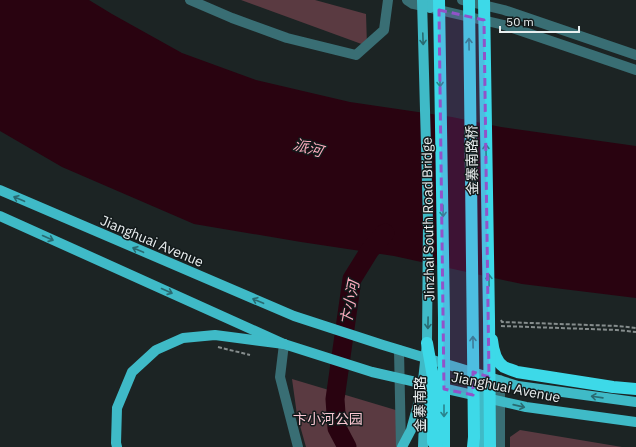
<svg xmlns="http://www.w3.org/2000/svg" width="636" height="447" viewBox="0 0 636 447" font-family="'IBM Plex Sans','Noto Sans SC',sans-serif">
	<style>
		.green { fill: #5a3a41 }
		.water { fill: #290310 }
		.lines { fill: none; stroke-linecap: round; stroke-linejoin: round }
		.river { stroke: #290310; stroke-width: 19 }
		.path { stroke: #868d8d; stroke-width: 2; stroke-dasharray: 4 2; stroke-linecap: butt }
		.minor { stroke: #396e74; stroke-width: 10 }
		.major { stroke: #3fbac7; stroke-width: 10 }
		.highway { stroke: #3dd9e8; stroke-width: 12 }
		.path-bridge { stroke: #868d8d; stroke-width: 2; stroke-dasharray: 4 2; stroke-linecap: butt }
		.major-bridge { stroke: #3fbac7; stroke-width: 10 }
		.highway-bridge { stroke: #3dd9e8; stroke-width: 12 }
		.oneway { stroke: #296a71 }
		.oneway2 { stroke: #2a838c }
		.marked { fill: #9153c9; fill-opacity: 0.2; stroke: #9153c9; stroke-width: 3; stroke-dasharray: 8 5; stroke-linejoin: round }
		.labels { text-anchor: middle; stroke-width: 3; stroke-linejoin: round; paint-order: stroke }
		.street-label { font-size: 14px; fill: #e9eeef; stroke: #131a1b }
		.park-label { font-size: 14px; fill: #f8c6d1; stroke: #131a1b }
		.water-label { font-size: 15px; font-style: italic; fill: #fbabbd; stroke: #131a1b }
	</style>
	<rect width="100%" height="100%" fill="#1c2424"/>
	<path class="green" d="M 241,0 L 315,0 L 366,14 L 367,46 Z
		M 292,379 L 399,411 L 399,447 L 306,447 L 297,415 Z
		M 520,430 L 622,447 L 510,447 L 510,437 Z"/>
	<path class="water" d="M 0,0 L 89,0 L 112,14 L 182,53 L 256,80 L 350,102 L 452,117 L 501,127 L 636,146 L 636,298 L 522,284 L 394,256 L 301,242 L 194,224 L 62,167 L 0,131 Z"/>
	<g class="lines">
		<path class="river" d="M 347,447 L 337,428 L 335,399 L 352,279 L 370,250 L 385,233"/>
		<path class="path" d="M 501,326 L 617,330 L 636,332"/>
		<path class="minor" d="M 190,0 L 232,18 L 287,38 L 356,55 L 384,30 L 388,0
			M 407,0 L 413,4 L 504,25 L 636,70
			M 462,0 L 504,10 L 636,55
			M 284,344 L 280,377 L 298,447
			M 399,350 L 401,447
			M 500,447 L 500,380"/>
		<path class="major" d="M 430,8 L 430,0
			M 0,190 L 294,316 L 383,345 L 518,386 L 636,402
			M 0,216 L 284,344 L 372,372 L 526,407 L 636,422
			M 483,447 L 483,375"/>
		<path class="highway" d="M 492,340 C 493,350 495,361 504,367 C 508,369 513,370 517,372 L 613,387 L 636,389
			M 444,437 L 444,447
			M 473,447 L 474,437"/>
		<path class="path-bridge" d="M 501,320 L 502,322 L 618,326 L 636,328
			M 218,347 L 250,355"/>
		<path class="major-bridge" d="M 117,447 L 116,443 L 117,408 L 132,372 L 156,350 L 183,338 L 215,335 L 284,344
			M 402,447 L 411,430 L 422,390 L 427,343 L 428,220 L 422,0
			M 423,447 L 425,393"/>
		<path class="highway-bridge" d="M 439,0 L 444,317 L 444,437
			M 469,0 L 474,437
			M 484,0 L 489,319 L 490,447
			M 427,343 L 433,377 L 433,442 L 437,447"/>
	</g>
	<defs><path id="oneway-shaft" d="M-6 0H5M1.5-3L5.5 0L1.5 3" fill="none" stroke-width="1.6" stroke-linecap="round" stroke-linejoin="round"/></defs>
	<g class="oneway">
		<use href="#oneway-shaft" transform="translate(423 39) rotate(88)"/>
		<use href="#oneway-shaft" transform="translate(19 199) rotate(-157)"/>
		<use href="#oneway-shaft" transform="translate(48 238) rotate(24)"/>
		<use href="#oneway-shaft" transform="translate(138 250) rotate(-157)"/>
		<use href="#oneway-shaft" transform="translate(167 291) rotate(24)"/>
		<use href="#oneway-shaft" transform="translate(258 301) rotate(-157)"/>
		<use href="#oneway-shaft" transform="translate(428 323) rotate(91)"/>
		<use href="#oneway-shaft" transform="translate(597 397) rotate(-172)"/>
		<use href="#oneway-shaft" transform="translate(519 406) rotate(13)"/>
	</g>
	<g class="oneway2">
		<use href="#oneway-shaft" transform="translate(469 44) rotate(-91)"/>
		<use href="#oneway-shaft" transform="translate(440 81) rotate(89)"/>
		<use href="#oneway-shaft" transform="translate(486 150) rotate(-91)"/>
		<use href="#oneway-shaft" transform="translate(443 211) rotate(89)"/>
		<use href="#oneway-shaft" transform="translate(489 280) rotate(-91)"/>
		<use href="#oneway-shaft" transform="translate(473 342) rotate(-91)"/>
		<use href="#oneway-shaft" transform="translate(444 411) rotate(90)"/>
	</g>
	<path class="marked" d="M 439,10 L 484,20 L 489,377 L 473,372 L 473,395 L 444,389 Z"/>
	<g class="labels">
		<g class="street-label">
			<text transform="translate(472 160) rotate(-91)" y="5">金寨南路桥</text>
			<text transform="translate(428 219) rotate(-91)" y="5">Jinzhai South Road Bridge</text>
			<text transform="translate(152 241) rotate(23)" y="5">Jianghuai Avenue</text>
			<text transform="translate(506 387) rotate(11)" y="5">Jianghuai Avenue</text>
			<text transform="translate(420 404) rotate(-90)" y="5">金寨南路</text>
		</g>
		<g class="park-label">
			<text x="328" y="424">卞小河公园</text>
		</g>
		<g class="water-label">
			<text transform="translate(308 148) rotate(16)" y="5">派河</text>
			<text transform="translate(350 303) rotate(-79)" y="5">卞小河</text>
		</g>
	</g>
	<path d="M500 26v6h79v-6" fill="none" stroke="#e9eeef" stroke-width="2"/>
	<text x="506" y="26" font-size="12" fill="#e9eeef" stroke="#131a1b" stroke-width="3" paint-order="stroke">50 m</text>
</svg>
